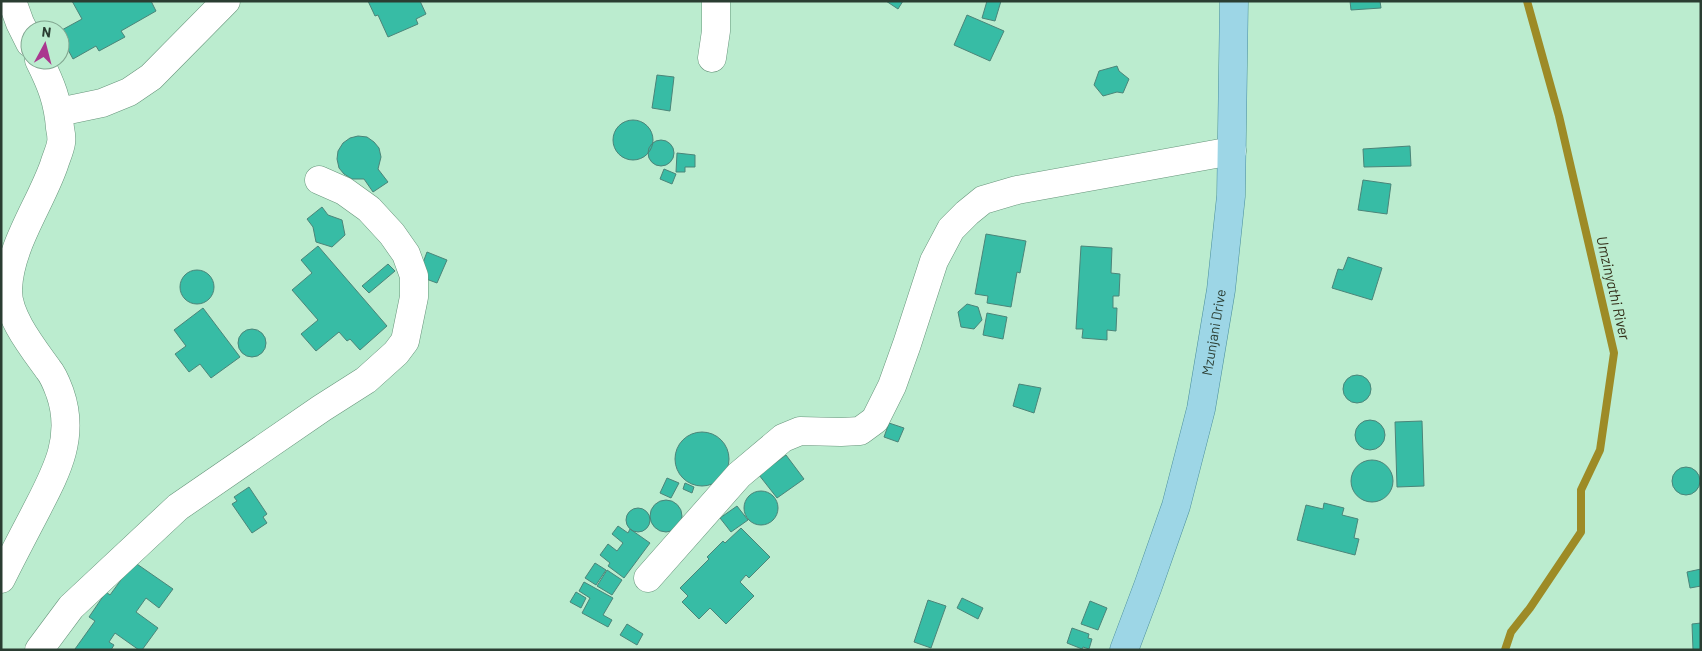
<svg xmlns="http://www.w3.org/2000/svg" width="1702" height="651" viewBox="0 0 1702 651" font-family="Barlow,sans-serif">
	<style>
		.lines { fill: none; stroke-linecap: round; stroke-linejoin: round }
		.stream { stroke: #9d8b26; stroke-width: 8 }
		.building { fill: #37bca5; stroke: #4b8579 }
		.minor-casing { stroke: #67957b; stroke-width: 29 }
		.major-casing { stroke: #4a8e9c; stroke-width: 29 }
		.minor { stroke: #fff; stroke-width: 28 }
		.major { stroke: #9dd6e6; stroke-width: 28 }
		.labels { text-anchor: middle; stroke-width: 4; stroke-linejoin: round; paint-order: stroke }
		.street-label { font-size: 14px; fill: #2a3d32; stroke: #bbeccf }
		.water-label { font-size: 15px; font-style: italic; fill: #322e18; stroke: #bbeccf }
	</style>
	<rect width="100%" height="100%" fill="#bbeccf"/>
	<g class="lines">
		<path class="stream" d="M 1505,650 L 1511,632 L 1530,608 L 1581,532 L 1581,490 L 1600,450 L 1614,353 L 1559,116 L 1527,1"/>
	</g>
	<path class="building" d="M 72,1 L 151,1 L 156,11 L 121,31 L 125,37 L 99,51 L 96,46 L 73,59 L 60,35 L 60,31 L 82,19 Z
		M 368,1 L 420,1 L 426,14 L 416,19 L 418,24 L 388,37 L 378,15 L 375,16 Z
		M 886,1 L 903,1 L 898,9 Z
		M 987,1 L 1001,1 L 995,21 L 982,18 Z
		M 1350,1 L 1380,1 L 1381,8 L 1351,10 Z
		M 967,15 L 1004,31 L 990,61 L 954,45 Z
		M 1117,66 L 1119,71 L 1129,79 L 1123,93 L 1117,92 L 1103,96 L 1094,85 L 1099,71 Z
		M 657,75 L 674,77 L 670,111 L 652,108 Z
		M613 140a20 20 0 1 1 40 0a20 20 0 1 1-40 0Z
		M 358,136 L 367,137 L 374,142 L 379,148 L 381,157 L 378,169 L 388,182 L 373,192 L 364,179 L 352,179 L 344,174 L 339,168 L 337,159 L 338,151 L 343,143 L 350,138 Z
		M648 153a13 13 0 1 1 26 0a13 13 0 1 1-26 0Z
		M 1410,146 L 1411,166 L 1364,167 L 1363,149 Z
		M 677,153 L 695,155 L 695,167 L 685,167 L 685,172 L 676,172 Z
		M 664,169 L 676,174 L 672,184 L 660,179 Z
		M 1363,180 L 1391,184 L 1387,214 L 1358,210 Z
		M 322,207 L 328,215 L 342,220 L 345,235 L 332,247 L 316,242 L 313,227 L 307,219 Z
		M 986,234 L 1026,241 L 1020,273 L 1017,272 L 1011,307 L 987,303 L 988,296 L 975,294 Z
		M 318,246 L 387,326 L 360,350 L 350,339 L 347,341 L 339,332 L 316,351 L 301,334 L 318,320 L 292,290 L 312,273 L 301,260 Z
		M 1081,246 L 1112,248 L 1111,273 L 1120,274 L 1119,296 L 1113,296 L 1113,308 L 1117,308 L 1116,331 L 1107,330 L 1107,340 L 1082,338 L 1083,329 L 1076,329 Z
		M 427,252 L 447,260 L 437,283 L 418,276 Z
		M 1348,257 L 1382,268 L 1372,300 L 1332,288 L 1338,269 L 1343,270 Z
		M 388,264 L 395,271 L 369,293 L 362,286 Z
		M180 287a17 17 0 1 1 34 0a17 17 0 1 1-34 0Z
		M 967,304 L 978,307 L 982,320 L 974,329 L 961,327 L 958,312 Z
		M 203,308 L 240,357 L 211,378 L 200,364 L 189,372 L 175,354 L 186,346 L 174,330 Z
		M 987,313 L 1007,317 L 1003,339 L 983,335 Z
		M238 343a14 14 0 1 1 28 0a14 14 0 1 1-28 0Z
		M1343 389a14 14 0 1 1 28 0a14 14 0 1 1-28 0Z
		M 1019,384 L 1041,388 L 1034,413 L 1013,406 Z
		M1355 435a15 15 0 1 1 30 0a15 15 0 1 1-30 0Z
		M 1422,421 L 1424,486 L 1397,487 L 1395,422 Z
		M 889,423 L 904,428 L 898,442 L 884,437 Z
		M675 459a27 27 0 1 1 54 0a27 27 0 1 1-54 0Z
		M 786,455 L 804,479 L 777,498 L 759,475 Z
		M1351 481a21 21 0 1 1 42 0a21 21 0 1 1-42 0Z
		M1672 481a14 14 0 1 1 28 0a14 14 0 1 1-28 0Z
		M 667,478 L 679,483 L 671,498 L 660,493 Z
		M 685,483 L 694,487 L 692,493 L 683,489 Z
		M 249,487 L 267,514 L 263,517 L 267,523 L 252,533 L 232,504 L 237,501 L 234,497 Z
		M744 508a17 17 0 1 1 34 0a17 17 0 1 1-34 0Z
		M650 516a16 16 0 1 1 32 0a16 16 0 1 1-32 0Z
		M 1324,503 L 1344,508 L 1342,515 L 1358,519 L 1354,538 L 1359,539 L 1355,555 L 1297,540 L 1306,505 L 1323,509 Z
		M 737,506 L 748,520 L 731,532 L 720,518 Z
		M626 520a12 12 0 1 1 24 0a12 12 0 1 1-24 0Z
		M 618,526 L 628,533 L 630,529 L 650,543 L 624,578 L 608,566 L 610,563 L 600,555 L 608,544 L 617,551 L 623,543 L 612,534 Z
		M 741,528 L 770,557 L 749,578 L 746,575 L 740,582 L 754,596 L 726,624 L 710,608 L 699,619 L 682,602 L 688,596 L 680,588 L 709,559 L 707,557 L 723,541 L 725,543 Z
		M 134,562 L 173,589 L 159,608 L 146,598 L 136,612 L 158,628 L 142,650 L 139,650 L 115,633 L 109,642 L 114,645 L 111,650 L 77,650 L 75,649 L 95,621 L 89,617 L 106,592 L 110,595 Z
		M 595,563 L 606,570 L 596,585 L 585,578 Z
		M 1701,569 L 1701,586 L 1690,588 L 1687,572 Z
		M 607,570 L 622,580 L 612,595 L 597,586 Z
		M 584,582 L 613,598 L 603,615 L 612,620 L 608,627 L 582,613 L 590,598 L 579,591 Z
		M 576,592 L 586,598 L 581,608 L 570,602 Z
		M 962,598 L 983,608 L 978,619 L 957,608 Z
		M 928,600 L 946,606 L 931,648 L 914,642 Z
		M 1090,601 L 1107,608 L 1098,630 L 1081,624 Z
		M 1701,623 L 1701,650 L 1693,650 L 1692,624 Z
		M 627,624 L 643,634 L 637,645 L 620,635 Z
		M 1072,628 L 1089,634 L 1088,638 L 1092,639 L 1089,649 L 1083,647 L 1082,649 L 1067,643 Z"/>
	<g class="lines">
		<g class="minor-casing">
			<path id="minor" d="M 12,1 L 20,23 L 30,43
				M 712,58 L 716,31 L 716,1
				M 59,112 L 102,103 L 129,92 L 151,77 L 226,1
				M 648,578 L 739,475 L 783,438 L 800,431 L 841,432 L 860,431 L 875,420 L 892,386 L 907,344 L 934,261 L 951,229 L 967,213 L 983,200 L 1017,190 L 1232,151
				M 1,579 C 12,557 23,536 34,515 C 55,474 76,439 60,393 C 57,385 54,376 48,369 C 33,348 7,316 8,289 C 10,245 40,205 54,165 C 56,158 60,150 61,143 C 62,138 61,133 60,128 C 58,101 51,84 39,60
				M 39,650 L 71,607 L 178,507 L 322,408 L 366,380 L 396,353 L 405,341 L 414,297 L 414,276 L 406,254 L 392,234 L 369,209 L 344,191 L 319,180"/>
		</g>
		<g class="major-casing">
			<g id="major">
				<path id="s1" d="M 1124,650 L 1148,586 L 1176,506 L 1201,409 L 1221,290 L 1231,196 L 1234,1"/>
			</g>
		</g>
		<use href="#minor" class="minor"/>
		<use href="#major" class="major"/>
	</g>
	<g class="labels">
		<g class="street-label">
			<text dy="5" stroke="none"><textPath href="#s1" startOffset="331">Mzunjani Drive</textPath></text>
		</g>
		<g class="water-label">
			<text transform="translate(1613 288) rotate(77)" y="5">Umzinyathi River</text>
		</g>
	</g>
	<rect width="1702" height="651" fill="none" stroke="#2a3d32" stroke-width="5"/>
	<g transform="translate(45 45) rotate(7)"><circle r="24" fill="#bbeccf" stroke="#81a690"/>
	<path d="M0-4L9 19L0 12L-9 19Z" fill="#aa368f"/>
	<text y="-8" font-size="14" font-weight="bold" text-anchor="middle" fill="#2a3d32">N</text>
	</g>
</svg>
